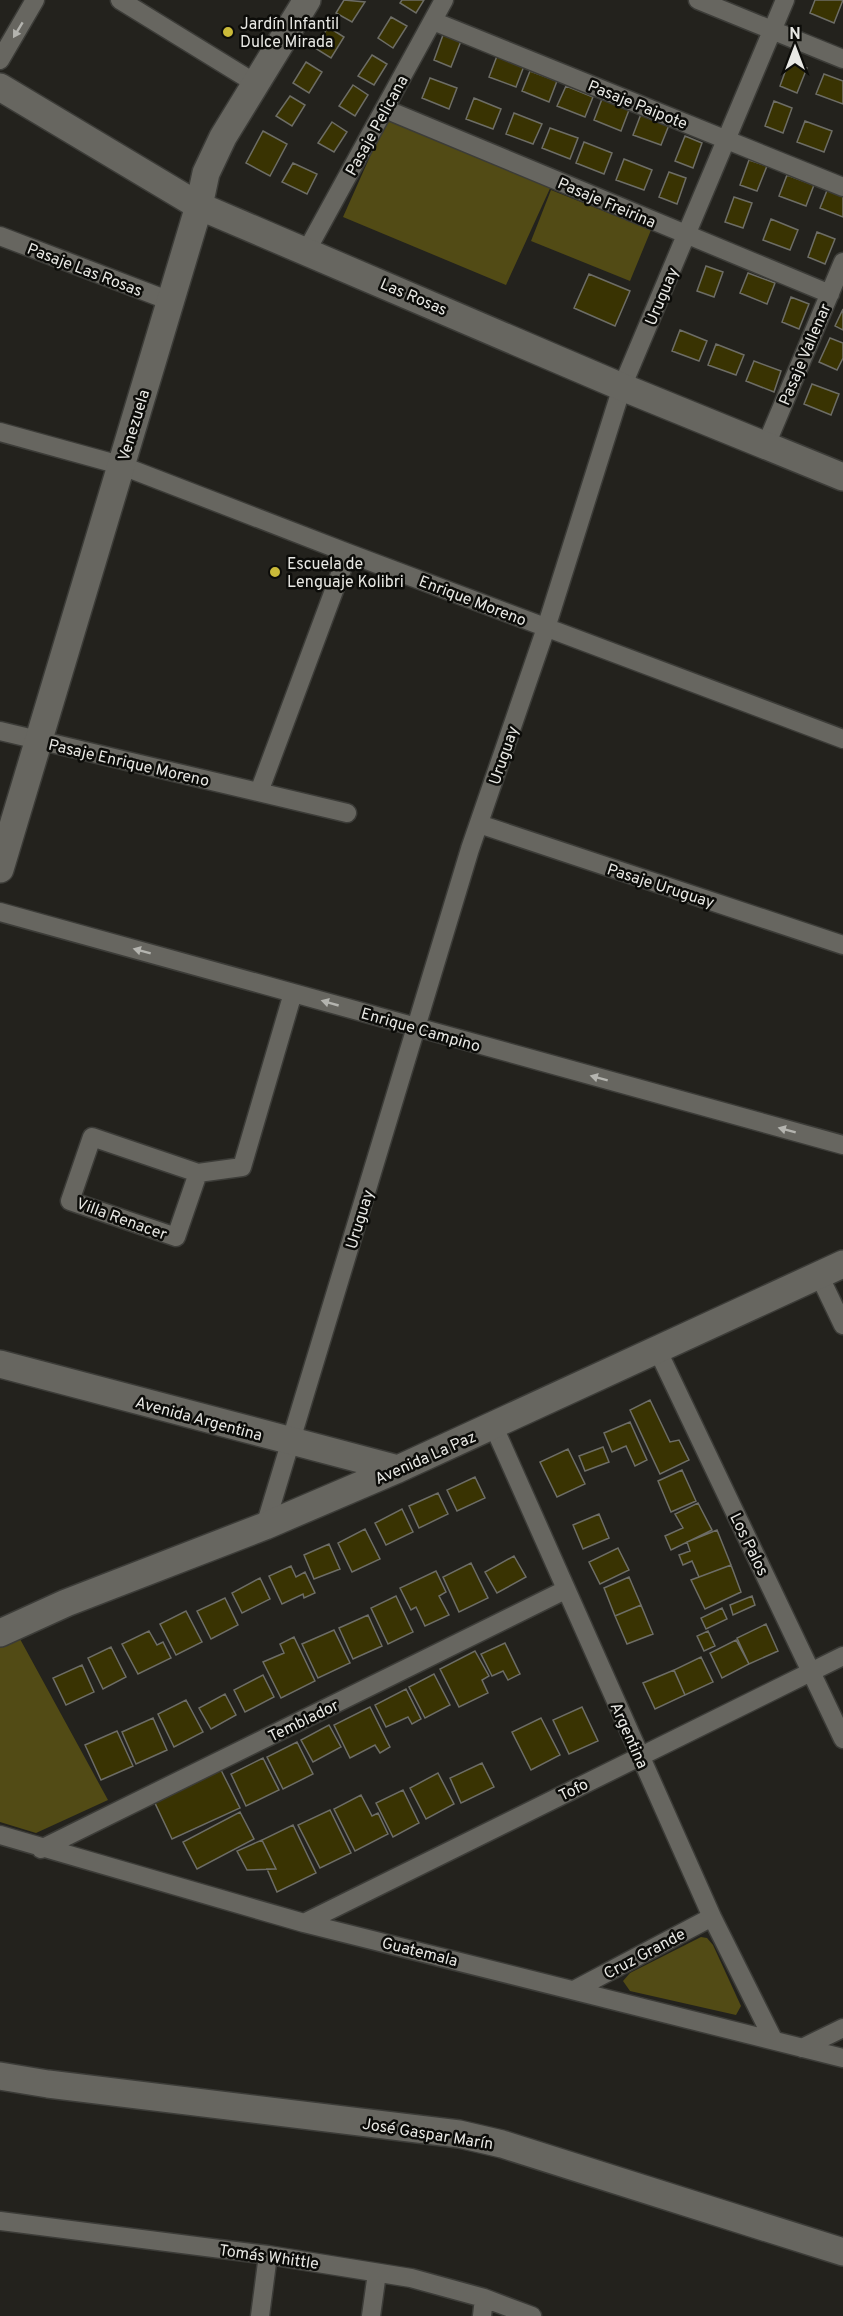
<svg xmlns="http://www.w3.org/2000/svg" width="843" height="2316" viewBox="0 0 843 2316" font-family="Overpass,sans-serif">
	<style>
		.green { fill: #524b15 }
		.building { fill: #393302; stroke: #6d6d66; stroke-width: 1.5 }
		.lines { fill: none; stroke-linecap: round; stroke-linejoin: round }
		.street-casing { stroke: #3c3c38; stroke-width: 21 }
		.secondary-casing { stroke: #3c3c38; stroke-width: 30 }
		.street { stroke: #676660; stroke-width: 18 }
		.secondary { stroke: #676660; stroke-width: 27 }
		.oneway { fill: #b4b4af }
		.poi-dot { fill: #caba39; stroke: #0c0c09; stroke-width: 2 }
		.labels { text-anchor: middle; stroke-width: 5; stroke-linejoin: round; paint-order: stroke }
		.poi-label { font-size: 16px; fill: #e8e8e4; stroke: #0c0c09; text-anchor: start }
		.street-label { font-size: 16px; fill: #e8e8e4; stroke: #0c0c09 }
	</style>
	<rect width="100%" height="100%" fill="#23221d"/>
	<path class="green" d="M 388,116 L 552,184 L 506,285 L 343,217 Z
		M 551,190 L 651,230 L 630,281 L 531,241 Z
		M 20,1639 L 108,1800 L 36,1833 L 0,1822 L 0,1646 Z
		M 701,1937 L 707,1938 L 713,1945 L 741,2006 L 736,2015 L 630,1991 L 623,1981 L 630,1973 Z"/>
	<path class="building" d="M 344,0 L 365,2 L 352,22 L 336,13 Z
		M 402,0 L 424,0 L 416,13 L 400,3 Z
		M 815,0 L 843,0 L 834,23 L 810,13 Z
		M 391,17 L 407,26 L 393,48 L 378,38 Z
		M 328,27 L 344,37 L 331,58 L 315,48 Z
		M 443,35 L 461,41 L 451,67 L 434,60 Z
		M 372,55 L 387,64 L 374,85 L 358,76 Z
		M 497,56 L 524,66 L 516,87 L 489,77 Z
		M 789,61 L 807,68 L 797,93 L 780,86 Z
		M 306,62 L 322,72 L 309,93 L 293,83 Z
		M 530,71 L 557,81 L 549,102 L 522,91 Z
		M 824,74 L 843,81 L 843,104 L 816,94 Z
		M 430,78 L 457,88 L 449,109 L 422,98 Z
		M 353,85 L 368,95 L 355,116 L 339,106 Z
		M 566,86 L 593,97 L 585,117 L 557,106 Z
		M 290,96 L 305,105 L 292,126 L 276,116 Z
		M 474,98 L 501,109 L 493,129 L 466,119 Z
		M 602,99 L 629,110 L 621,131 L 594,120 Z
		M 774,101 L 792,108 L 783,133 L 765,126 Z
		M 514,113 L 542,124 L 533,144 L 506,134 Z
		M 641,114 L 669,125 L 661,145 L 633,135 Z
		M 805,121 L 832,131 L 824,152 L 797,142 Z
		M 332,122 L 347,132 L 334,152 L 318,143 Z
		M 550,128 L 578,138 L 570,159 L 542,148 Z
		M 263,131 L 287,144 L 270,176 L 246,163 Z
		M 685,136 L 702,143 L 693,168 L 675,161 Z
		M 584,142 L 612,153 L 604,174 L 576,163 Z
		M 624,159 L 652,170 L 644,190 L 616,180 Z
		M 749,160 L 767,166 L 757,191 L 740,185 Z
		M 293,163 L 317,174 L 307,194 L 282,182 Z
		M 669,172 L 686,178 L 677,204 L 659,197 Z
		M 787,175 L 814,185 L 806,206 L 779,196 Z
		M 828,188 L 843,193 L 843,217 L 820,208 Z
		M 734,197 L 752,203 L 743,228 L 725,222 Z
		M 771,219 L 798,230 L 790,250 L 763,240 Z
		M 817,232 L 835,239 L 825,264 L 808,257 Z
		M 706,266 L 723,272 L 714,297 L 697,291 Z
		M 748,273 L 775,283 L 767,304 L 740,293 Z
		M 589,274 L 630,291 L 615,326 L 574,308 Z
		M 791,297 L 809,304 L 799,329 L 782,322 Z
		M 843,309 L 843,330 L 835,326 Z
		M 680,330 L 707,341 L 699,361 L 672,351 Z
		M 830,338 L 843,343 L 843,358 L 837,370 L 819,362 Z
		M 716,344 L 744,355 L 736,375 L 708,365 Z
		M 754,361 L 781,371 L 774,392 L 746,381 Z
		M 812,384 L 839,394 L 831,415 L 804,404 Z
		M 650,1400 L 670,1442 L 679,1440 L 689,1460 L 660,1474 L 630,1410 Z
		M 630,1422 L 647,1460 L 635,1466 L 626,1446 L 612,1452 L 604,1433 Z
		M 603,1447 L 609,1462 L 585,1471 L 579,1456 Z
		M 568,1449 L 585,1484 L 557,1497 L 540,1462 Z
		M 682,1470 L 696,1501 L 671,1512 L 658,1481 Z
		M 475,1477 L 485,1498 L 457,1511 L 447,1490 Z
		M 438,1493 L 448,1514 L 419,1528 L 409,1506 Z
		M 698,1503 L 712,1530 L 671,1550 L 665,1536 L 683,1528 L 675,1514 Z
		M 402,1509 L 413,1532 L 386,1545 L 375,1523 Z
		M 599,1514 L 609,1538 L 583,1549 L 573,1525 Z
		M 365,1529 L 380,1559 L 352,1572 L 338,1543 Z
		M 717,1530 L 731,1565 L 699,1577 L 692,1561 L 683,1565 L 679,1555 L 690,1551 L 687,1542 Z
		M 329,1544 L 340,1569 L 314,1579 L 304,1555 Z
		M 618,1548 L 629,1570 L 600,1584 L 589,1562 Z
		M 514,1556 L 526,1577 L 497,1593 L 485,1572 Z
		M 471,1563 L 488,1598 L 459,1612 L 443,1577 Z
		M 731,1565 L 741,1592 L 705,1609 L 691,1580 Z
		M 291,1566 L 296,1577 L 305,1572 L 315,1593 L 304,1598 L 303,1594 L 282,1604 L 269,1576 Z
		M 436,1571 L 446,1592 L 439,1596 L 449,1615 L 425,1626 L 416,1607 L 411,1610 L 400,1588 Z
		M 629,1577 L 641,1605 L 615,1616 L 604,1588 Z
		M 260,1578 L 270,1599 L 242,1613 L 232,1593 Z
		M 396,1596 L 413,1632 L 388,1644 L 371,1608 Z
		M 752,1596 L 755,1605 L 733,1615 L 730,1605 Z
		M 225,1598 L 238,1625 L 211,1639 L 197,1611 Z
		M 641,1605 L 653,1634 L 627,1644 L 615,1616 Z
		M 722,1608 L 727,1619 L 706,1629 L 701,1618 Z
		M 186,1611 L 202,1642 L 176,1655 L 160,1624 Z
		M 368,1615 L 382,1646 L 353,1659 L 339,1628 Z
		M 766,1624 L 778,1651 L 749,1664 L 737,1638 Z
		M 334,1630 L 350,1663 L 318,1678 L 302,1644 Z
		M 149,1631 L 157,1645 L 163,1642 L 171,1658 L 138,1674 L 122,1644 Z
		M 708,1631 L 715,1646 L 704,1651 L 697,1636 Z
		M 294,1637 L 315,1681 L 281,1698 L 263,1662 L 284,1653 L 280,1644 Z
		M 736,1640 L 749,1664 L 722,1678 L 710,1653 Z
		M 505,1643 L 520,1674 L 508,1680 L 503,1671 L 492,1676 L 481,1654 Z
		M 111,1647 L 126,1677 L 103,1689 L 88,1658 Z
		M 475,1651 L 489,1676 L 482,1680 L 488,1693 L 459,1707 L 440,1669 Z
		M 701,1657 L 713,1682 L 685,1695 L 674,1670 Z
		M 82,1665 L 94,1692 L 66,1705 L 53,1678 Z
		M 674,1670 L 685,1695 L 655,1709 L 643,1683 Z
		M 434,1674 L 450,1705 L 425,1718 L 409,1687 Z
		M 263,1675 L 274,1697 L 245,1712 L 234,1690 Z
		M 406,1689 L 421,1719 L 412,1724 L 408,1717 L 386,1727 L 375,1705 Z
		M 225,1694 L 236,1715 L 211,1729 L 199,1708 Z
		M 186,1700 L 203,1732 L 174,1747 L 158,1714 Z
		M 370,1707 L 390,1747 L 380,1753 L 375,1745 L 350,1758 L 334,1725 Z
		M 582,1707 L 598,1741 L 569,1754 L 553,1720 Z
		M 153,1718 L 167,1750 L 136,1764 L 122,1732 Z
		M 541,1718 L 560,1755 L 531,1770 L 512,1732 Z
		M 329,1725 L 341,1747 L 313,1762 L 301,1740 Z
		M 117,1731 L 133,1766 L 101,1780 L 85,1745 Z
		M 297,1742 L 313,1774 L 283,1789 L 267,1757 Z
		M 263,1758 L 279,1790 L 246,1806 L 231,1774 Z
		M 482,1763 L 494,1787 L 461,1803 L 450,1778 Z
		M 221,1770 L 240,1808 L 172,1839 L 154,1801 Z
		M 438,1773 L 454,1804 L 426,1819 L 410,1788 Z
		M 403,1790 L 419,1823 L 393,1837 L 376,1803 Z
		M 361,1795 L 372,1816 L 378,1813 L 388,1834 L 355,1851 L 334,1809 Z
		M 330,1810 L 351,1853 L 320,1868 L 298,1825 Z
		M 240,1812 L 254,1839 L 197,1869 L 183,1842 Z
		M 293,1825 L 316,1873 L 277,1892 L 267,1869 L 276,1869 L 262,1840 Z
		M 262,1840 L 276,1869 L 247,1870 L 237,1851 Z"/>
	<g class="lines">
		<g class="street-casing">
			<path id="street" d="M 120,0 L 255,83
				M 698,0 L 843,59
				M 433,21 L 843,187
				M 0,60 L 35,0
				M 385,109 L 830,294
				M 0,236 L 170,301
				M 307,250 L 444,0
				M 0,432 L 120,465 L 348,553 L 843,739
				M 766,445 L 843,262
				M 0,731 L 347,813
				M 259,792 L 348,553
				M 479,824 L 843,945
				M 0,912 L 843,1145
				M 198,1173 L 176,1237 L 70,1201 L 92,1137 L 198,1173 L 242,1167 L 293,993
				M 819,1275 L 843,1325
				M 657,1349 L 843,1739
				M 494,1427 L 712,1917 L 773,2039
				M 265,1526 L 470,849 L 546,628 L 622,387 L 785,0
				M 0,1835 L 304,1923 L 843,2058
				M 41,1849 L 565,1590
				M 304,1923 L 843,1656
				M 576,1989 L 712,1917
				M 802,2048 L 843,2028
				M 0,2221 L 268,2255 L 411,2278 L 484,2298 L 532,2316
				M 260,2316 L 268,2255
				M 371,2316 L 377,2273
				M 482,2316 L 484,2298"/>
		</g>
		<g class="secondary-casing">
			<path id="secondary" d="M 0,87 L 199,206 L 622,387 L 843,477
				M 0,869 L 199,206 L 206,173 L 223,137 L 307,0
				M 0,1364 L 398,1469
				M 0,1633 L 66,1603 L 265,1526 L 398,1469 L 843,1264
				M 0,2076 L 48,2084 L 459,2134 L 502,2144 L 843,2252"/>
		</g>
		<use href="#street" class="street"/>
		<use href="#secondary" class="secondary"/>
	</g>
	<defs><path id="oneway-solid" d="M-6-.8H1V-3.2L6.5 0L1 3.2V.8H-6Z" transform="scale(1.5)"/></defs>
	<g class="oneway">
		<use href="#oneway-solid" transform="translate(18 30) rotate(121)"/>
		<use href="#oneway-solid" transform="translate(142 951) rotate(-165)"/>
		<use href="#oneway-solid" transform="translate(330 1003) rotate(-164)"/>
		<use href="#oneway-solid" transform="translate(599 1078) rotate(-165)"/>
		<use href="#oneway-solid" transform="translate(787 1130) rotate(-165)"/>
	</g>
	<g class="poi-dot">
		<circle cx="228" cy="32" r="6"/>
		<circle cx="275" cy="572" r="6"/>
	</g>
	<g class="labels">
		<g class="poi-label">
			<text x="240" y="29">Jardín Infantil<tspan x="240" dy="18">Dulce Mirada</tspan></text>
			<text x="287" y="569">Escuela de<tspan x="287" dy="18">Lenguaje Kolibri</tspan></text>
		</g>
		<g class="street-label">
			<text transform="translate(638 104) rotate(22)" y="6">Pasaje Paipote</text>
			<text transform="translate(376 125) rotate(-61)" y="6">Pasaje Pelicana</text>
			<text transform="translate(607 202) rotate(23)" y="6">Pasaje Freirina</text>
			<text transform="translate(85 269) rotate(21)" y="6">Pasaje Las Rosas</text>
			<text transform="translate(414 296) rotate(23)" y="6">Las Rosas</text>
			<text transform="translate(661 296) rotate(-67)" y="6">Uruguay</text>
			<text transform="translate(804 354) rotate(-67)" y="6">Pasaje Vallenar</text>
			<text transform="translate(133 425) rotate(-73)" y="6">Venezuela</text>
			<text transform="translate(473 600) rotate(21)" y="6">Enrique Moreno</text>
			<text transform="translate(503 755) rotate(-71)" y="6">Uruguay</text>
			<text transform="translate(129 762) rotate(13)" y="6">Pasaje Enrique Moreno</text>
			<text transform="translate(661 885) rotate(18)" y="6">Pasaje Uruguay</text>
			<text transform="translate(421 1029) rotate(16)" y="6">Enrique Campino</text>
			<text transform="translate(122 1218) rotate(20)" y="6">Villa Renacer</text>
			<text transform="translate(359 1219) rotate(-73)" y="6">Uruguay</text>
			<text transform="translate(199 1418) rotate(15)" y="6">Avenida Argentina</text>
			<text transform="translate(425 1457) rotate(-24)" y="6">Avenida La Paz</text>
			<text transform="translate(750 1544) rotate(64)" y="6">Los Palos</text>
			<text transform="translate(303 1720) rotate(-26)" y="6">Temblador</text>
			<text transform="translate(630 1735) rotate(66)" y="6">Argentina</text>
			<text transform="translate(573 1789) rotate(-26)" y="6">Tofo</text>
			<text transform="translate(420 1951) rotate(14)" y="6">Guatemala</text>
			<text transform="translate(644 1953) rotate(-28)" y="6">Cruz Grande</text>
			<text transform="translate(428 2133) rotate(9)" y="6">José Gaspar Marín</text>
			<text transform="translate(269 2256) rotate(8)" y="6">Tomás Whittle</text>
		</g>
	</g>
	<g transform="translate(795 48)" stroke="#0c0c09" stroke-width="4.5" paint-order="stroke">
	<path d="M0-4.5L10 22L0 15L-10 22Z" fill="#e8e8e4"/>
	<text y="-9" font-size="16" font-weight="bold" text-anchor="middle" fill="#e8e8e4">N</text>
	</g>
</svg>
